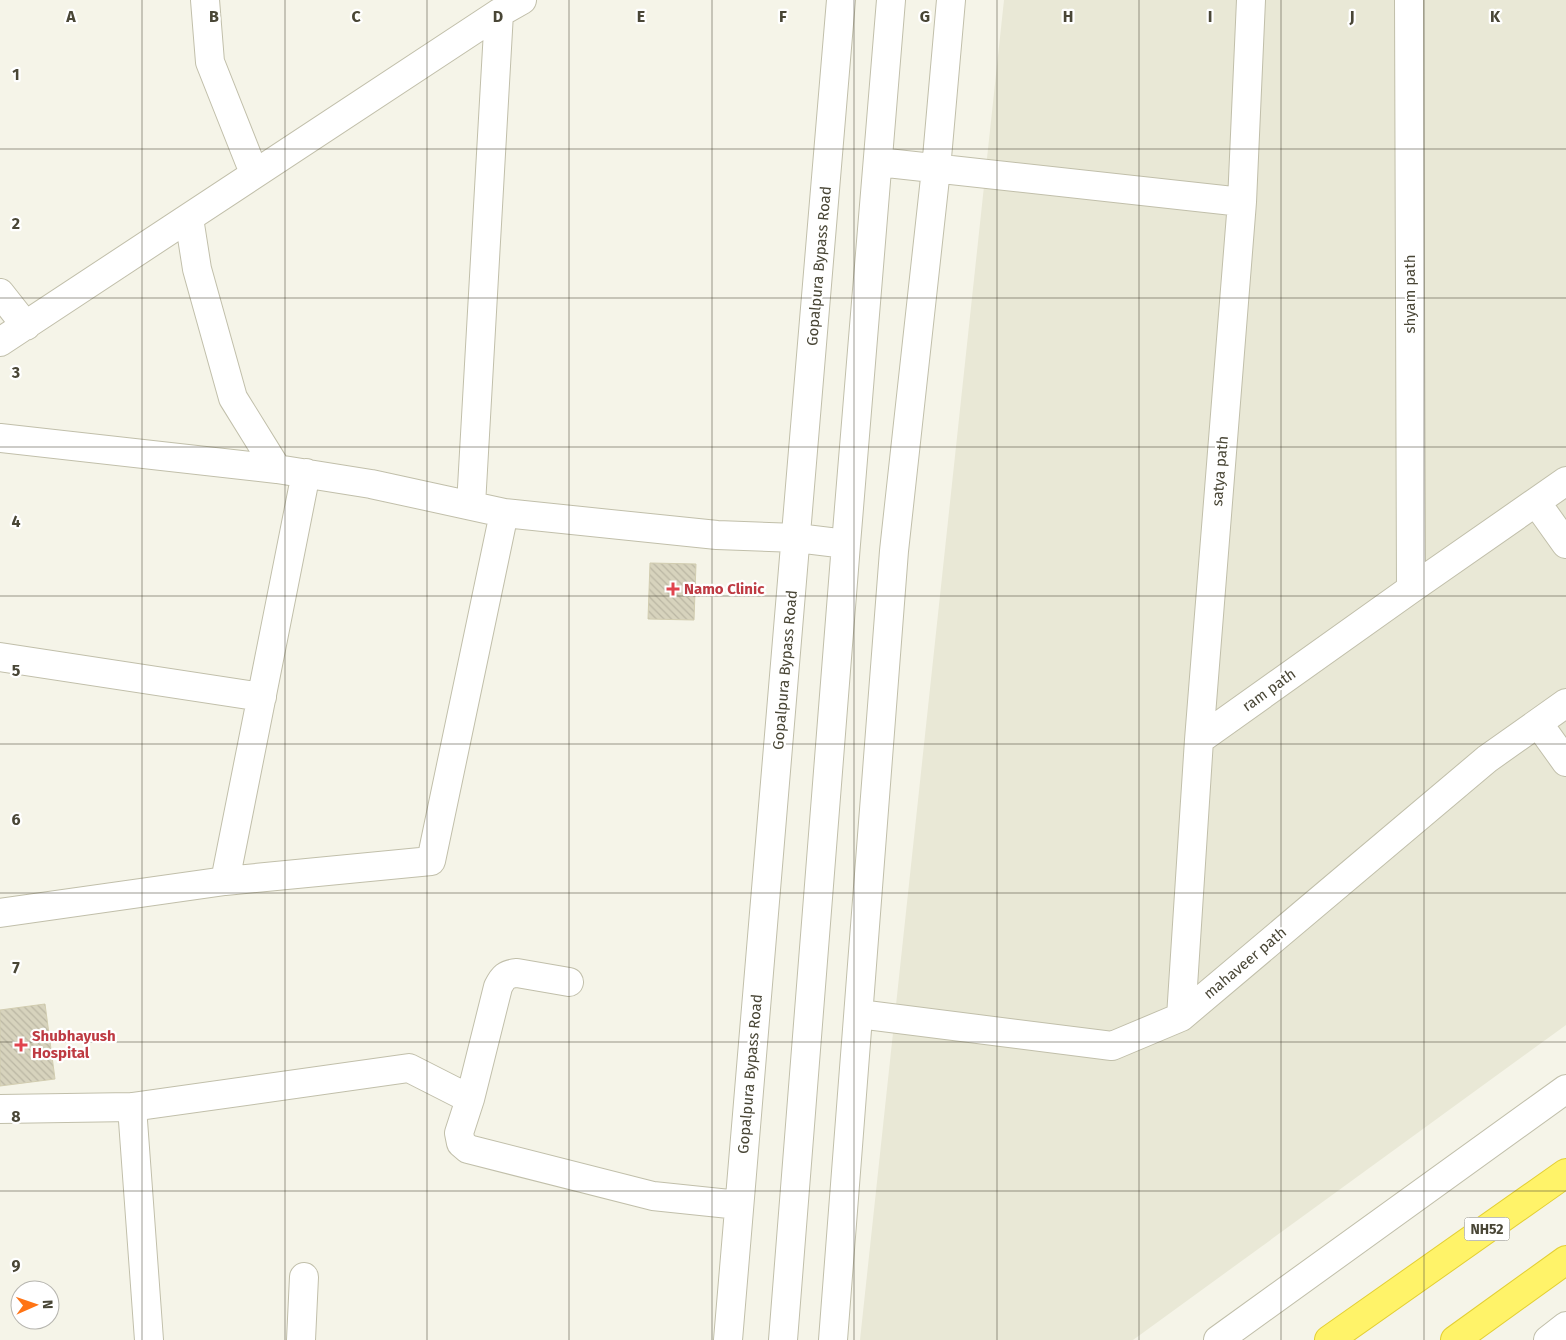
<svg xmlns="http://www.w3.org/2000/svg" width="1566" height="1340" viewBox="0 0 1566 1340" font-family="'Fira Sans',sans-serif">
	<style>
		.residential { fill: #e9e8d6 }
		.building { fill: url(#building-back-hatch); stroke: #d2cdb0 }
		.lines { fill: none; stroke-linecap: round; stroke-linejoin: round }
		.minor-casing { stroke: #c1bfaa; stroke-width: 30 }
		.highway-casing { stroke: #e3cf34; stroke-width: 30 }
		.minor { stroke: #fff; stroke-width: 28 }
		.highway { stroke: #fff369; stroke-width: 28 }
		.grid { fill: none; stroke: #494636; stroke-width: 1; stroke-opacity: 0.55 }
		.health-dot { fill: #e0444e; stroke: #fff; stroke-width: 2 }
		.labels { text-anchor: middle; stroke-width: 4.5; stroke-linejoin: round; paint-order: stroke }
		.shield { fill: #fff; stroke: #807e72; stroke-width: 1 }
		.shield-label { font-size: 14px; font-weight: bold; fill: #494636 }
		.street-label { font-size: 15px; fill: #494636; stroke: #fff }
		.health-label { font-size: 15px; font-weight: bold; fill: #be3a42; stroke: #fff; text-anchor: start }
		.grid-label { font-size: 16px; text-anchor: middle; font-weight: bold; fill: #494636; stroke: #fff; stroke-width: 4.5; stroke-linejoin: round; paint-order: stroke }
	</style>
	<defs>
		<pattern id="building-back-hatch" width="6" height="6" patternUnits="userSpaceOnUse" patternTransform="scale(1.25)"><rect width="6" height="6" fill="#d7d3bd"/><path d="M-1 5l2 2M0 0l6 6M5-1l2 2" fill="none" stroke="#bab6a3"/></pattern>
	</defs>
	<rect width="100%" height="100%" fill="#f5f4e8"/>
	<path class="residential" d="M 1004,0 L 1566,0 L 1566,1025 L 1133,1340 L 860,1340 Z"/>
	<path class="building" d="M 650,563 L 696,564 L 694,620 L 648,619 Z
		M 45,1004 L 55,1079 L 0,1086 L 0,1010 Z"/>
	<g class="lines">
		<g class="minor-casing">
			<path id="minor" d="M 205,0 L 210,62 L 254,173
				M 1409,0 L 1411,589
				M 878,162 L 1242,202
				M 189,218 L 197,269 L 233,398 L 277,469
				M 0,293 L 26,326
				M 0,342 L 499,13 L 522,0
				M 0,438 L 277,469 L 371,484 L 504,513 L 717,535 L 797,538 L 846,544
				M 1536,502 L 1566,544
				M 471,505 L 499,13
				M 0,657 L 262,697
				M 1538,723 L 1566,762
				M 1199,740 L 1411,589 L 1566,481
				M 225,881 L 306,473
				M 0,913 L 225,881 L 431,861 L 504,513
				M 859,1014 L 1112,1046 L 1181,1017 L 1487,759 L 1566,703
				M 1181,1017 L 1199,740 L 1242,202 L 1251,0
				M 470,1099 L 498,987 C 503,977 506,974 517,973 L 569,982
				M 132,1107 L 149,1340
				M 0,1109 L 132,1107 L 409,1068 L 470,1099 L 459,1133 L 461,1143 L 468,1149 L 653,1196 L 739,1205
				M 301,1340 L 304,1277
				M 728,1340 L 841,0
				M 783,1340 L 846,544 L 891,0
				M 833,1340 L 894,551 L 936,169 L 951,0
				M 1218,1340 L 1566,1089
				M 1548,1340 L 1566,1326"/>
		</g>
		<g class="highway-casing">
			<path id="highway" d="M 1329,1340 L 1566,1173
				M 1455,1340 L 1566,1260"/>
		</g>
		<use href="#minor" class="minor"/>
		<use href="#highway" class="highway"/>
	</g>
	<path class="grid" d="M 142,0 L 142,1340M 285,0 L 285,1340M 427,0 L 427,1340M 569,0 L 569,1340M 712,0 L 712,1340M 854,0 L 854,1340M 997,0 L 997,1340M 1139,0 L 1139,1340M 1281,0 L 1281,1340M 1424,0 L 1424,1340M 0,149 L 1566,149M 0,298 L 1566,298M 0,447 L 1566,447M 0,596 L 1566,596M 0,744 L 1566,744M 0,893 L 1566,893M 0,1042 L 1566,1042M 0,1191 L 1566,1191"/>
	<g class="health-dot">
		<path d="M670.5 581.5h5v5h5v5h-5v5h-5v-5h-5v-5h5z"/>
		<path d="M18.5 1037.5h5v5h5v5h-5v5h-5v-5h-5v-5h5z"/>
	</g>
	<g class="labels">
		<rect class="shield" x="1464.5" y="1217.5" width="45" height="23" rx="4"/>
		<g class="shield-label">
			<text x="1487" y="1234">NH52</text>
		</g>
		<g class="street-label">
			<text transform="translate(819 266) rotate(-85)" y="5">Gopalpura Bypass Road</text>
			<text transform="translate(1410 294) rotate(-90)" y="5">shyam path</text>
			<text transform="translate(1220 471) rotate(-85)" y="5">satya path</text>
			<text transform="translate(785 670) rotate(-85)" y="5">Gopalpura Bypass Road</text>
			<text transform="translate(1269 690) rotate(-36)" y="5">ram path</text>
			<text transform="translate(1245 963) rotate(-40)" y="5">mahaveer path</text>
			<text transform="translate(750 1074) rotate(-85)" y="5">Gopalpura Bypass Road</text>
		</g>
		<g class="health-label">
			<text x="684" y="594">Namo Clinic</text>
			<text x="32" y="1041">Shubhayush<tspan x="32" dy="17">Hospital</tspan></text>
		</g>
	</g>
	<g class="grid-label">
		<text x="71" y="22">A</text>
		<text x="214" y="22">B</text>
		<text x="356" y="22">C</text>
		<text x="498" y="22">D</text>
		<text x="641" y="22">E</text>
		<text x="783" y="22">F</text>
		<text x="925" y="22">G</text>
		<text x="1068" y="22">H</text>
		<text x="1210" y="22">I</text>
		<text x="1352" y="22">J</text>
		<text x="1495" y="22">K</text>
		<text x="16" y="80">1</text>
		<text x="16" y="229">2</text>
		<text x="16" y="378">3</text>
		<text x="16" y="527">4</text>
		<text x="16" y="676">5</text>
		<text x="16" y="825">6</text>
		<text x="16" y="973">7</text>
		<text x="16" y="1122">8</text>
		<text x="16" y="1271">9</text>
	</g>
	<g transform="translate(35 1305) rotate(88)"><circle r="24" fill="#ffffff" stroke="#b6b5af"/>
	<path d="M0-4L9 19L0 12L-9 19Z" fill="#ff7415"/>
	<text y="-8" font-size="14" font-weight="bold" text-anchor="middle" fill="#494636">N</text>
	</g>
</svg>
